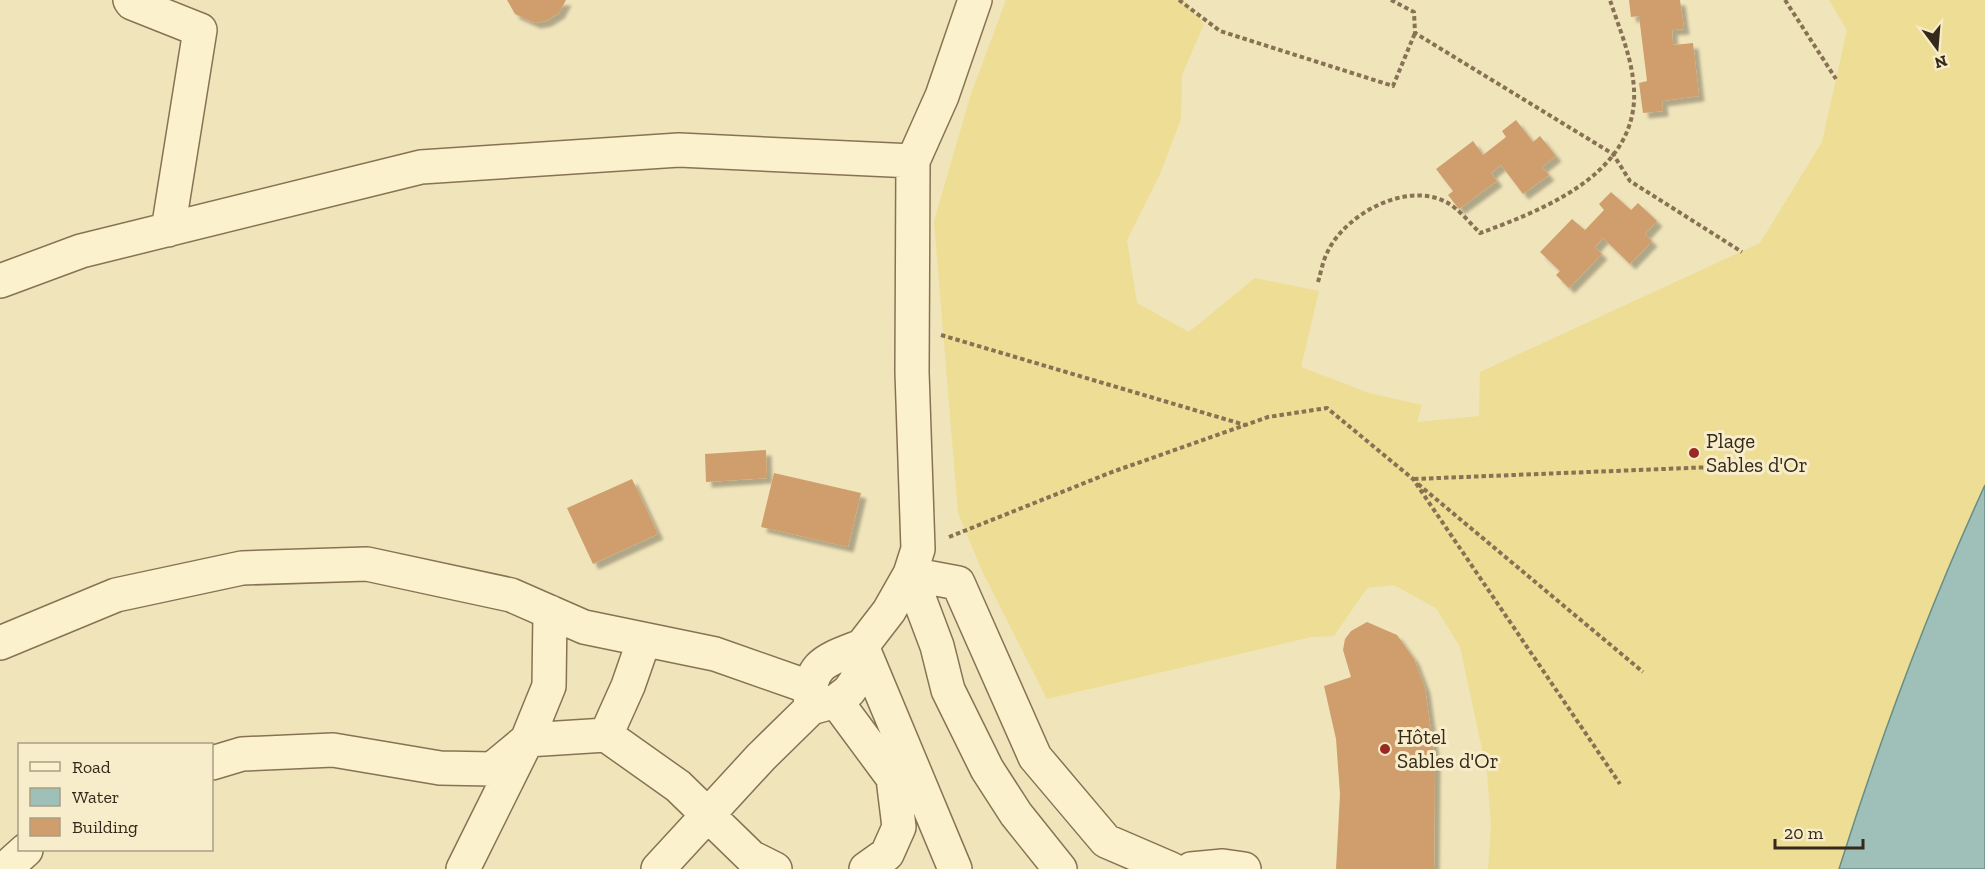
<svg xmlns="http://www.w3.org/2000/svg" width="1985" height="869" viewBox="0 0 1985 869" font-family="'Zilla Slab',serif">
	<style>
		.sand { fill: #eedd94 }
		.water { fill: #9fc0b9; stroke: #668d87; stroke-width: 1.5 }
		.building { fill: #d09e6d; filter: url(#shadow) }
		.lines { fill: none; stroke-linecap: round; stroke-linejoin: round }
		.minor-casing { stroke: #877354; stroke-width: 36 }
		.path { stroke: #877354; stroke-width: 4; stroke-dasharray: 4.5 3; stroke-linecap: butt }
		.minor { stroke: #fbf1cd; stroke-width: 33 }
		.poi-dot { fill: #992921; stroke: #f7edca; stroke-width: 2 }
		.labels { text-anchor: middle; stroke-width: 6; stroke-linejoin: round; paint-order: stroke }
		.poi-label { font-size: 21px; fill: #35291a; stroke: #f7edca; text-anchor: start }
	</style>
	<defs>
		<filter id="shadow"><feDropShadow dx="5.5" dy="5.5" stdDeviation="1.5" flood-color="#0004"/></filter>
	</defs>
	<rect width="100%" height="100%" fill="#f0e4ba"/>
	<path class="sand" d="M 1006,0 L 1183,0 L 1204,24 L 1182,75 L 1181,119 L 1160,174 L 1127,240 L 1137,303 L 1189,332 L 1255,278 L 1319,291 L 1301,367 L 1369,393 L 1422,405 L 1417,422 L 1479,416 L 1480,372 L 1760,243 L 1822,142 L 1847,30 L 1829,0 L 1985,0 L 1985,485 C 1928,609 1880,739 1839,869 L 1488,869 L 1491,825 L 1487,772 L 1460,647 L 1436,608 L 1394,585 L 1367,588 L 1334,636 L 1311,637 L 1047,699 L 982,571 L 958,513 L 934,221 L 971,94 Z"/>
	<path class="water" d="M 1985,485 L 1985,869 L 1839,869 C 1880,739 1928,609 1985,485 Z"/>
	<path class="building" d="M 507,0 L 566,0 L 559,13 L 546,21 L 535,23 L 515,14 Z
		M 1629,0 L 1680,0 L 1684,29 L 1672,30 L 1673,45 L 1693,43 L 1699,96 L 1662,101 L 1663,111 L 1643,113 L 1639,83 L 1647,81 L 1639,16 L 1631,17 Z
		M 1516,120 L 1533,142 L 1540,136 L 1556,156 L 1542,167 L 1549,175 L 1523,194 L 1501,165 L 1491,173 L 1497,181 L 1459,209 L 1448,195 L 1453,191 L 1436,169 L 1473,141 L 1483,155 L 1506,137 L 1502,131 Z
		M 1611,192 L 1631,210 L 1638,203 L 1657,221 L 1645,234 L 1652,241 L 1630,264 L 1603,238 L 1595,247 L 1602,254 L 1569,288 L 1556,275 L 1560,271 L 1540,252 L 1572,219 L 1585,230 L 1604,210 L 1599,204 Z
		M 766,450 L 767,478 L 706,482 L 705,454 Z
		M 774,473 L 861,493 L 848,547 L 761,527 Z
		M 632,479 L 658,534 L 593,564 L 567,508 Z
		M 1367,622 L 1397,635 L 1414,659 L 1425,688 L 1435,760 L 1434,869 L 1336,869 L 1340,794 L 1336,739 L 1324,686 L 1351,677 L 1343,650 L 1345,639 L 1351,631 Z"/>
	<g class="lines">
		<g class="minor-casing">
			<path id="minor" d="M 130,0 L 132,3 L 200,30 L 168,230
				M 913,161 L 912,372 L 918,549 L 910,574 L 937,646 L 948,690 L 987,769 L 1016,814 L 1060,869
				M 0,281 L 81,251 L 421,167 L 679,150 L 913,161 L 942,96 L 975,0
				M 0,643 L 116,595 L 242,568 L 367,564 L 511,595 L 584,627 L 715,654 L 809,687
				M 836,701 L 893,778 L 899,827 L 887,854 L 866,869
				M 606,735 L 628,686 L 644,640
				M 212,763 L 242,754 L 333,750 L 440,768 L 492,769 L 527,740 L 549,686 L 550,612
				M 5,869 L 26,850
				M 463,869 L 527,740 L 606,735 L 678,786 L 751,857 L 775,869
				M 658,869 L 761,757 L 811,708 L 836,701 L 849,691 L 856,681 L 861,668 L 862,646 C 826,660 806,664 811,708
				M 955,869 L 862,646 L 889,611 L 910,574 L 958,583 L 1035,757 L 1106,841 L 1171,869
				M 1191,869 L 1223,866 L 1244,869"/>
		</g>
		<path class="path" d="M 1179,0 L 1220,31 L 1393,86 L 1415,33
			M 1391,0 L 1414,12 L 1415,33 L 1613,154 L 1630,181 L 1742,252
			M 1785,0 L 1836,79
			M 1318,282 C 1321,272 1323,260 1328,251 C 1346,214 1406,181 1446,202 C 1458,208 1470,223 1480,233 C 1549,208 1646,169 1633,79 C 1630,53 1618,25 1610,0
			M 941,335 L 1245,425
			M 1414,479 L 1713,467
			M 1418,484 L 1643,672
			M 949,537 L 1112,472 L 1268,417 L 1327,408 L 1413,479 L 1620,784"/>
		<use href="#minor" class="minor"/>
	</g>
	<g class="poi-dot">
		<circle cx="1694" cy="453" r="6"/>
		<circle cx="1385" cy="749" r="6"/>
	</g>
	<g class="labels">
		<g class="poi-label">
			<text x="1706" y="448">Plage<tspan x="1706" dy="24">Sables d'Or</tspan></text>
			<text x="1397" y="744">Hôtel<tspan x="1397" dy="24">Sables d'Or</tspan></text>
		</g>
	</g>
	<rect x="18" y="743" width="195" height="108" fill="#f7edca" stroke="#a99f84" stroke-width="1.5"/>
	<rect x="30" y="762" width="30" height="9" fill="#fbf1cd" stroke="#a99f84" stroke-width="1.5"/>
	<text x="72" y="773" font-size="18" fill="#35291a">Road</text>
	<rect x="30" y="788" width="30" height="18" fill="#9fc0b9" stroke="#a99f84" stroke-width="1.5"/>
	<text x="72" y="803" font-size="18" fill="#35291a">Water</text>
	<rect x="30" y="818" width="30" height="18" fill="#d09e6d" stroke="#a99f84" stroke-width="1.5"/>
	<text x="72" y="833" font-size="18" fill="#35291a">Building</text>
	<g transform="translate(1937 48) rotate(164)" stroke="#f7edca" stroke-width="4.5" paint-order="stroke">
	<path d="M0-4.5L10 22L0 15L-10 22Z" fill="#35291a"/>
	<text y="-9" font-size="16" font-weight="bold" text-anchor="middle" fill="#35291a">N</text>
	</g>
	<path d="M1775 839v9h88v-9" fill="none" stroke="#35291a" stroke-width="3"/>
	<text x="1784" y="839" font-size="18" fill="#35291a" stroke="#f7edca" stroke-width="4.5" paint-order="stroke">20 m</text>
</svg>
